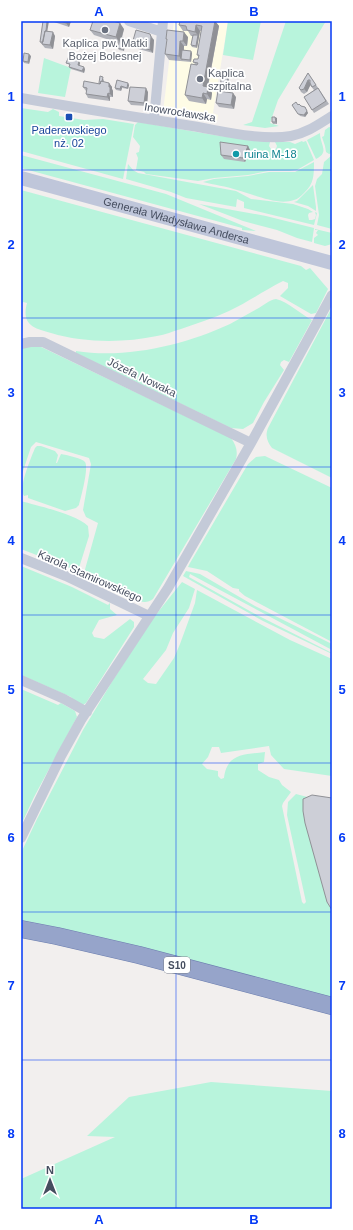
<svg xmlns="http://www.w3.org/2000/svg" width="353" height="1230" viewBox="0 0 353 1230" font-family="Helvetica,sans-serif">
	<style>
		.commercial { fill: #fefce6 }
		.green { fill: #b8f4dc }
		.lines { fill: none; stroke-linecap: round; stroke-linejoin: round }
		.trunk-casing { stroke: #6c7eaf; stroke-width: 18 }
		.minor { stroke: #c4cad8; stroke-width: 10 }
		.secondary { stroke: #bfc6da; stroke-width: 14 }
		.trunk { stroke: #96a4ca; stroke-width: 17 }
		.wall { fill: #b0b2b9 }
		.shaded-wall { fill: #909196 }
		.building { fill: #cdcfd7; stroke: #909196 }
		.grid { fill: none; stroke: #043af6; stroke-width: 1; stroke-opacity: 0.55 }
		.worship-dot { fill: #6b7280; stroke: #fff; stroke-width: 1.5 }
		.transit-dot { fill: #1a4fb4; stroke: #fff; stroke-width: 1.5 }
		.culture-dot { fill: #0f9aa8; stroke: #fff; stroke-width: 1.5 }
		.labels { text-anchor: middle; stroke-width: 3.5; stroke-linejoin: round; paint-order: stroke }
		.shield { fill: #fff; stroke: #7d828f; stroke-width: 1 }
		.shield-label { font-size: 10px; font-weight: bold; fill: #454d5f }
		.worship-label { font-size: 11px; fill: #5b616d; stroke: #fff }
		.street-label { font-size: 11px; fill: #454d5f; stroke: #fff }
		.transit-label { font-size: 11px; fill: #164399; stroke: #fff }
		.culture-label { font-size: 11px; fill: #0d838f; stroke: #fff; text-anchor: start }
		.neatline { fill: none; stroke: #043af6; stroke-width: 1.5 }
		.grid-label { font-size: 13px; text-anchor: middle; font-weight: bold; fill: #043af6 }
	</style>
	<rect width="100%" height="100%" fill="#f2efee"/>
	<path class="commercial" d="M 174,21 L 228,21 L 213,113 L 218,115 L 217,121 L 163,112 Z"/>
	<path class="green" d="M 228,21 L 261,21 L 253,60 L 223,55 Z
		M 286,21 L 326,21 L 278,100 L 270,123 L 279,126 L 265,128 L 243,125 L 252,122 Z
		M 44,58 L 71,68 L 65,97 L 38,93 Z
		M 21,108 L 48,112 L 53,109 L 59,112 L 59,116 L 84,120 L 103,119 L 134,124 L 123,179 L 21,151 Z
		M 138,122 L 220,136 L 270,142 L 269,146 L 271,149 L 276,149 L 277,146 L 275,142 L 290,142 L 295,144 L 302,141 L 303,142 L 306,141 L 314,160 L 297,170 L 290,171 L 268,171 L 248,175 L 214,178 L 198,181 L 146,174 L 144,172 L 136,170 L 138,158 L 136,153 L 139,152 L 140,146 L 133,137 L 135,125 Z
		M 329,127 L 332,128 L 332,153 L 329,154 L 326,152 L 325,146 L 322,137 L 324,136 L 325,130 Z
		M 320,133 C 320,145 330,152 316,159 L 307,140 Z
		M 21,155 L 166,194 L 256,231 L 242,230 L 242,228 L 21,168 Z
		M 332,155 L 332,229 L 317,225 L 319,215 L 315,186 L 317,179 L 322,174 L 324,162 Z
		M 314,162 C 314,175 314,184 304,193 C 301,196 298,199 294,200 C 277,206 253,194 237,190 C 226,186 214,185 203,182 L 214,179 L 248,176 L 269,172 L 295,172 Z
		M 128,164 L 133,170 L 138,173 L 236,191 L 251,199 L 293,204 L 308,209 L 313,212 L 309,213 L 308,215 L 309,220 L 312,220 L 315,219 L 316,215 L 315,212 L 317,213 L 314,225 L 244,208 L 244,202 L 237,199 L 236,207 L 186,198 L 171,192 L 126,179 Z
		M 313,185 L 316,207 L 316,211 L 308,206 L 294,202 L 297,201 Z
		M 21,190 L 301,266 L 306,270 L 310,268 L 328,289 L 316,313 L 311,314 L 280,296 L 288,288 L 288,283 L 283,281 C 265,290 248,302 229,311 C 214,318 197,323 181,329 C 173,331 165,335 157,336 C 124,343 84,343 51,333 C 34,328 21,325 27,303 L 23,302 L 21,305 Z
		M 199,204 L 266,216 L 314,228 L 312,242 L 297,238 L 277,230 L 243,221 Z
		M 315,229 L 332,233 L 332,244 L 325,246 L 314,243 L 314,238 L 318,235 L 316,233 L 318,230 L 315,230 Z
		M 276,299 C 289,302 300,314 312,320 L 289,362 L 284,360 L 281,362 L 280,365 L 284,370 L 264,402 L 253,423 L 243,429 L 231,428 L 76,353 L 76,351 C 126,359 185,345 230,324 C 239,319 248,314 257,309 C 263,306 269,300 276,299 Z
		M 332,307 L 332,478 L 272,448 C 267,441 265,436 268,428 Z
		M 37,345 L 231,438 C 236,445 238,451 236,459 L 153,599 C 149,602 145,603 139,601 L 84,573 L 98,523 L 86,517 L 83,510 L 91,464 L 89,458 L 36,442 L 31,447 L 21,477 L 21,347 Z
		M 37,446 L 41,446 L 55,451 L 58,455 L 56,463 L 57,463 L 61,454 C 66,455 82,458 85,462 C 89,468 81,497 79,505 L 76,508 L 65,511 L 28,498 L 28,495 L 24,496 C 18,488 31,458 35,448 Z
		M 265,456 L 332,488 L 332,642 L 245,596 L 239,591 L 239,589 L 233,588 L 207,571 L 188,567 L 190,563 L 248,464 L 256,457 Z
		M 21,501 C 38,506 76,514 88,526 L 89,536 L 78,571 L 21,549 Z
		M 21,566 L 72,587 L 108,605 L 110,603 L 110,609 L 117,615 L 99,620 L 92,633 L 94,637 L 104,639 L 130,619 L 134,622 L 134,627 L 86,703 L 83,705 L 74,702 L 71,697 L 21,675 Z
		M 186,571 L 200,574 L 255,606 L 332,644 L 332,650 L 190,574 L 189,577 L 257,615 L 332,653 L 332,654 L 263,621 L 183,576 Z
		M 182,582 L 195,589 L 189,608 L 173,633 L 166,650 L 143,679 L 148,683 L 156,684 L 174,658 L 180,644 L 195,603 L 197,590 L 290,640 L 332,659 L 332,776 L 284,769 L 271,755 L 269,746 L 221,753 L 219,747 L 212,747 L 208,757 L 202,764 L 207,769 L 218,771 L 218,776 L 221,779 L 224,778 C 227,753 244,755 265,752 L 264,762 L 258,764 L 258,770 L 269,777 L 279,780 L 282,785 L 291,792 L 283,803 L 282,806 L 302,902 L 304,904 L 306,902 L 287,815 L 288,802 L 296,794 L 315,799 L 332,910 L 332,998 C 229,971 126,940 21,920 L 21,853 L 37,819 L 83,730 L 113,680 L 154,617 Z
		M 21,689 L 58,705 L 61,703 L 75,711 L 77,717 L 34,797 L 21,825 Z
		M 211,1082 L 332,1091 L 332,1209 L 21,1209 L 21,1179 L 115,1137 L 87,1136 L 129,1097 Z"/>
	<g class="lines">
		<g class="trunk-casing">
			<path id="trunk" d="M 21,929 L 57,936 L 139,955 L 332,1006"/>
		</g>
		<path class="minor" d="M 129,21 L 162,32
			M 21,98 C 78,108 135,117 192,126 C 222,131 262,141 291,136 C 307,133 319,124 332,116
			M 154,120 L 163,21
			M 21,344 L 30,342 L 43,342 L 251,443
			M 21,558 L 66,576 L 149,616
			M 21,680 L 64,699 L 87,712
			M 21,838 L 61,756 L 81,720 L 168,588 L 251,443 L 332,295"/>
		<path class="secondary" id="s1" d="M 21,178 L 332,263"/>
		<use href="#trunk" class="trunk"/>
	</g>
	<path class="wall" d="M 51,21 L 71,21 L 69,27 Z
		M 180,21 L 215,21 L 219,26 L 208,87 L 212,93 L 211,100 L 207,99 L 206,104 L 189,101 L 185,95 L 195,64 L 193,62 L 198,59 L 199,57 L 197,55 L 201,31 L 200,31 L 197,48 L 192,47 L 191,45 L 193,36 L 191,36 L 188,31 L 183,31 L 179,25 Z
		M 45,22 L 47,31 L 55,36 L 53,49 L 45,48 L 40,42 Z
		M 124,29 L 122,38 L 125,40 L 124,51 L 119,50 L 118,48 L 119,43 L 94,35 L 90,30 Z
		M 150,34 L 154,40 L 153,53 L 135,48 L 132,44 Z
		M 188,37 L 187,46 L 184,46 L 184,50 L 192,53 L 191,62 L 169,60 L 165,54 L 167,40 L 166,39 Z
		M 31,56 L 29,64 L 24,63 L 23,61 Z
		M 73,59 L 80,63 L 79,66 L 85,69 L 84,73 L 71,69 L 69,67 L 70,65 L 66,63 Z
		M 308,73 L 329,104 L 314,113 L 304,97 L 314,90 L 310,85 L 307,92 L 304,94 L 301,92 L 299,88 Z
		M 228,75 L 229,77 L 227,90 L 221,89 L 220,87 Z
		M 104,79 L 104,82 L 109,83 L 112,87 L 112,89 L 113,91 L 113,97 L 110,97 L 110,101 L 88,98 L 86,94 L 86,91 L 83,87 L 99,83 Z
		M 117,80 L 129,85 L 128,89 L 122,88 L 121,91 L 116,90 L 115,88 Z
		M 148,92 L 147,106 L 131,105 L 128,101 Z
		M 236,97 L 234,109 L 219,107 L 216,103 Z
		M 292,105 L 301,106 L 305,107 L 308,113 L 305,117 L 300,116 Z
		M 277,118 L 277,124 L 273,124 L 272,122 Z
		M 248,146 L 250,150 L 245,162 L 224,159 L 221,155 Z"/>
	<path class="shaded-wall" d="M 47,21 L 49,21 L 45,45 L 44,43 Z
		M 67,21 L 71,21 L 69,27 L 66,23 Z
		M 215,21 L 219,26 L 207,90 L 208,87 L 212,93 L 211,100 L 207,94 L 203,86 Z
		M 120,23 L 124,29 L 120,43 L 116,37 Z
		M 196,25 L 200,31 L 197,48 L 196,46 L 198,35 L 195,32 Z
		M 53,32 L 55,36 L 53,49 L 50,45 Z
		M 184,32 L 188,37 L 187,46 L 183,41 Z
		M 151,37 L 154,40 L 153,53 L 150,50 Z
		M 124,38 L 125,40 L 124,51 L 122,49 Z
		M 180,41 L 184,46 L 183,60 L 181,59 L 179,56 Z
		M 191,51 L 192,53 L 191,62 L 190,60 Z
		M 29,54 L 31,56 L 29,64 L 28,62 Z
		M 79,61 L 80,63 L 79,67 L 78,65 Z
		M 84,67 L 85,69 L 84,73 L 82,71 Z
		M 21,73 L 22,74 L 21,82 Z
		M 228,75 L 229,77 L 227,90 L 226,88 Z
		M 308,80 L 311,84 L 307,92 L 304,89 Z
		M 109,83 L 112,87 L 112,89 L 113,91 L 113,97 L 110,94 L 109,87 Z
		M 128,83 L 129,85 L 128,89 L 127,88 Z
		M 121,86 L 122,88 L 121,91 L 120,89 Z
		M 146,88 L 148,92 L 147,106 L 144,103 Z
		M 108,93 L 110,97 L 110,101 L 107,97 Z
		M 203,93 L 207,99 L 206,104 L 202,98 Z
		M 233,93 L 236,97 L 234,109 L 231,105 Z
		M 305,107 L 308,113 L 305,117 L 304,115 Z
		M 275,117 L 277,118 L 277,124 L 276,122 Z
		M 248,146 L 250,150 L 245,162 L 243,158 Z"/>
	<path class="building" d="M 43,21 L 47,21 L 46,31 L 45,31 L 43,42 L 40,42 Z
		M 61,21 L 67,21 L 66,23 Z
		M 93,21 L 113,21 L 120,23 L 116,37 L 90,30 Z
		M 180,21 L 215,21 L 203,86 L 208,87 L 207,94 L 203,93 L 202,98 L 185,95 L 191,64 L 197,65 L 198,63 L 193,62 L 194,59 L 198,59 L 199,55 L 197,55 L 202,26 L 196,25 L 195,32 L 187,30 L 186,26 L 179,25 Z
		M 136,30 L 150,34 L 151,37 L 150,50 L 132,44 Z
		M 167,30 L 184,32 L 183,41 L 180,41 L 179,56 L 165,54 L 167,39 L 166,39 Z
		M 45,31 L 53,32 L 50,45 L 42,44 Z
		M 193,35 L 198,35 L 196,46 L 191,45 Z
		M 120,37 L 124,38 L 122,49 L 118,48 Z
		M 182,50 L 191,51 L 190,60 L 181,59 Z
		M 24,53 L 29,54 L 28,62 L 23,61 Z
		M 69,56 L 72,58 L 72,59 L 79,61 L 78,65 L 84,67 L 82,71 L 69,67 L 70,64 L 66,63 Z
		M 308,73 L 316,85 L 312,87 L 310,83 L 310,80 L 308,80 L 304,89 L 301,90 L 299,88 Z
		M 222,74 L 228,75 L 226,88 L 220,87 Z
		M 100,76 L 103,77 L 102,82 L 101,81 L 100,84 L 99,83 Z
		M 117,80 L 128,83 L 127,88 L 121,86 L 120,89 L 115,88 Z
		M 84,81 L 100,84 L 101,81 L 109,83 L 109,87 L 110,87 L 110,94 L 108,93 L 107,97 L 86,94 L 87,88 L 83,87 Z
		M 130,87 L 146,88 L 144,103 L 128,101 Z
		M 318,88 L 326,101 L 312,110 L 304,97 Z
		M 218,91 L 233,93 L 231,105 L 216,103 Z
		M 296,102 L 298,105 L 299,104 L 301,106 L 305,107 L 307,111 L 304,115 L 298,114 L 292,105 Z
		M 272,117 L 275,117 L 276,122 L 272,122 Z
		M 220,142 L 248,146 L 243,158 L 221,155 Z
		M 312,795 L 332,798 L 332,910 L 327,902 L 305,823 L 303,811 L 303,799 Z"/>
	<path class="grid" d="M 176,21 L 176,1209M 21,170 L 332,170M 21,318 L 332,318M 21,467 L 332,467M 21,615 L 332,615M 21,763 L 332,763M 21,912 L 332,912M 21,1060 L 332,1060"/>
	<g class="worship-dot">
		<circle cx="105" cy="30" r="4"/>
		<circle cx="200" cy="79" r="4"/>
	</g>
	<rect class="transit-dot" x="65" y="113" width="8" height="8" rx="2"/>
	<circle class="culture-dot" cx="236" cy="154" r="4"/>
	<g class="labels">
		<rect class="shield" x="164" y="957" width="26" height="16" rx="3"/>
		<g class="shield-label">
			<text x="177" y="969">S10</text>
		</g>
		<g class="worship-label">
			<text x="105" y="47">Kaplica pw. Matki<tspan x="105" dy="13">Bożej Bolesnej</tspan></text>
			<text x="208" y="77" text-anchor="start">Kaplica<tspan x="208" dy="13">szpitalna</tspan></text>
		</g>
		<g class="street-label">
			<text transform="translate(180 112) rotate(9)" y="4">Inowrocławska</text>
			<text dy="4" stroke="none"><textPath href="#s1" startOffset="161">Generała Władysława Andersa</textPath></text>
			<text transform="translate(142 377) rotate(26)" y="4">Józefa Nowaka</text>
			<text transform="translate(90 576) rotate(24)" y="4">Karola Stamirowskiego</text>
		</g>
		<g class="transit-label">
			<text x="69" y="134">Paderewskiego<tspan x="69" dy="13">nż. 02</tspan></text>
		</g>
		<g class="culture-label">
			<text x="244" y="158">ruina M-18</text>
		</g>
	</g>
	<rect width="353" height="1230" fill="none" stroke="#ffffff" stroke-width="44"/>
	<g transform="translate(50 1180)" stroke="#ffffff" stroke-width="3" paint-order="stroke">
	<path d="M0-3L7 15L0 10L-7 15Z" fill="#454d5f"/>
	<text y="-6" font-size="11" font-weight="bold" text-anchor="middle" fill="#454d5f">N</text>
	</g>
	<rect x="22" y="22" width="309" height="1186" class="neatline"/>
	<g class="grid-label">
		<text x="99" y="16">A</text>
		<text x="254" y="16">B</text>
		<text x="11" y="101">1</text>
		<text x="342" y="101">1</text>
		<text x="11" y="249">2</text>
		<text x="342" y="249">2</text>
		<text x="11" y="397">3</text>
		<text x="342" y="397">3</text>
		<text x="11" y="545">4</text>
		<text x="342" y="545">4</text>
		<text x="11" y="694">5</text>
		<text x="342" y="694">5</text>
		<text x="11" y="842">6</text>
		<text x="342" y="842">6</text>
		<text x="11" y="990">7</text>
		<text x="342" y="990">7</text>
		<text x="11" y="1138">8</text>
		<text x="342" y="1138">8</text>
		<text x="99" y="1224">A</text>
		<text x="254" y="1224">B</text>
	</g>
</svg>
